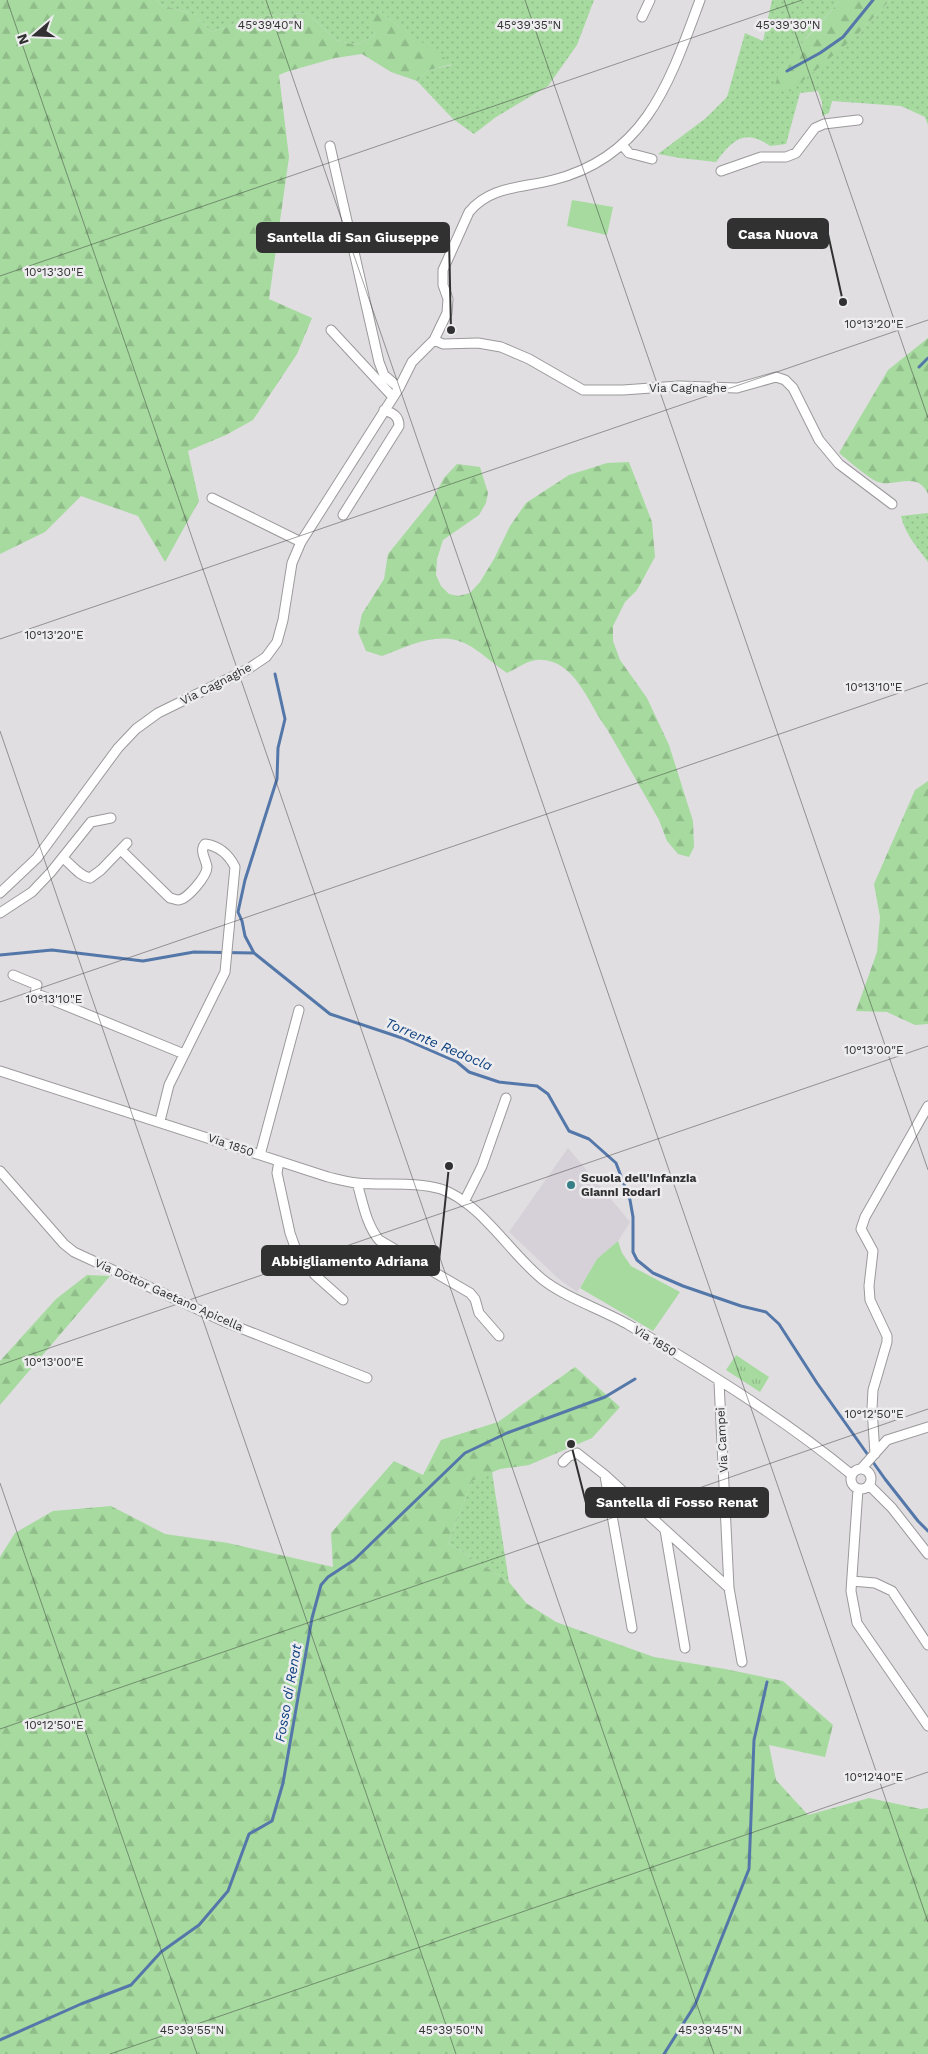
<svg xmlns="http://www.w3.org/2000/svg" width="928" height="2054" viewBox="0 0 928 2054" font-family="'Work Sans',sans-serif">
	<style>
		.built { fill: #d6d0d9 }
		.grass { fill: url(#grass-dots) }
		.forest { fill: url(#forest-firs) }
		.park { fill: url(#park-tufts) }
		.pitch { fill: #a6da9f }
		.lines { fill: none; stroke-linecap: round; stroke-linejoin: round }
		.stream { stroke: #5477aa; stroke-width: 3 }
		.minor-casing { stroke: #9b999b; stroke-width: 11 }
		.minor { stroke: #fff; stroke-width: 9 }
		.ticks { fill: none; stroke: #323132; stroke-width: 1; stroke-opacity: 0.45 }
		.poi-dot { fill: #377f87; stroke: #edecee; stroke-width: 2 }
		.labels { text-anchor: middle; stroke-width: 5; stroke-linejoin: round; paint-order: stroke }
		.street-label { font-size: 12px; fill: #323132; stroke: #edecee }
		.poi-label { font-size: 12px; font-weight: bold; fill: #323132; stroke: #edecee; text-anchor: start }
		.water-label { font-size: 14px; font-style: italic; fill: #0f4181; stroke: #edecee }
		.ticks-label { font-size: 12px; text-anchor: middle; fill: #323132; stroke: #edecee; stroke-width: 5; stroke-linejoin: round; paint-order: stroke }
		.leader { fill: none; stroke: #323132; stroke-width: 2 }
		.callout-dot { fill: #323132; stroke: #edecee; stroke-width: 2 }
		.callout { fill: #323132; stroke: #323132; stroke-width: 2 }
		.callout-label { font-size: 14px; text-anchor: middle; font-weight: bold; fill: #fff }
	</style>
	<defs>
		<pattern id="grass-dots" width="8" height="8" patternUnits="userSpaceOnUse" patternTransform="scale(1.25)"><rect width="8" height="8" fill="#a6da9f"/><path d="M2 2h.1M6 6h.1" fill="none" stroke="#8fbc89" stroke-width="1.8" stroke-linecap="round"/></pattern>
		<pattern id="forest-firs" width="22" height="20" patternUnits="userSpaceOnUse" patternTransform="scale(1.25)"><rect width="22" height="20" fill="#a6da9f"/><path d="M5 1l3.5 6h-7zM16 11l3.5 6h-7z" fill="#8fbc89"/></pattern>
		<pattern id="park-tufts" width="24" height="20" patternUnits="userSpaceOnUse" patternTransform="scale(1.25)"><rect width="24" height="20" fill="#a6da9f"/><path d="M3 7l-1-3M5 7V3M7 7l1-3M15 17l-1-3M17 17v-4M19 17l1-3" fill="none" stroke="#8fbc89"/></pattern>
	</defs>
	<rect width="100%" height="100%" fill="#e0dee1"/>
	<path class="built" d="M 568,1148 L 630,1222 L 618,1241 L 597,1259 L 577,1292 L 559,1279 L 509,1232 Z"/>
	<path class="grass" d="M 156,0 L 594,0 L 577,45 L 548,86 L 496,117 L 474,134 L 453,119 L 417,81 L 429,70 L 452,65 L 389,19 L 379,10 L 371,22 L 374,36 L 355,45 L 336,40 L 307,13 L 263,16 L 211,32 L 196,15 L 161,5 Z
		M 772,0 L 841,0 L 805,39 L 856,36 L 890,0 L 928,0 L 928,125 L 925,117 L 901,106 L 832,101 L 829,113 L 822,116 L 822,102 L 818,91 L 800,93 L 786,144 L 770,146 C 745,128 732,140 716,162 L 680,158 L 658,154 L 706,118 L 727,97 L 745,33 L 763,41 Z
		M 928,513 L 928,562 C 917,547 905,534 901,516 Z
		M 492,1472 L 509,1582 L 448,1543 L 472,1481 Z"/>
	<path class="forest" d="M 0,0 L 156,0 L 161,5 L 196,15 L 211,32 L 263,16 L 307,13 L 336,40 L 355,45 L 374,36 L 370,22 L 378,9 L 389,19 L 453,64 L 429,70 L 417,81 L 391,72 L 362,54 L 335,58 L 286,72 L 279,75 L 289,157 L 269,299 L 312,318 L 297,354 L 253,420 L 226,435 L 188,451 L 199,501 L 165,562 L 138,516 L 81,496 L 45,532 L 0,554 Z
		M 841,0 L 890,0 L 856,36 L 791,91 L 773,90 L 782,65 Z
		M 928,338 L 928,494 C 917,470 895,488 878,482 C 869,479 848,460 839,453 L 888,370 Z
		M 629,462 L 652,522 L 655,557 L 637,590 L 625,602 L 613,626 L 613,641 L 620,660 L 647,698 L 669,745 L 693,821 L 694,847 L 689,857 L 678,854 L 667,841 L 659,820 L 607,729 C 588,704 575,657 536,660 C 527,661 516,669 507,673 C 495,665 484,655 472,647 C 442,628 411,645 382,656 L 366,651 L 358,632 L 362,614 L 384,579 L 388,554 L 431,501 L 444,478 L 457,464 L 480,467 L 488,493 L 486,503 L 479,515 L 443,540 L 437,559 L 436,575 L 441,586 L 449,594 L 458,596 L 470,593 L 480,582 L 494,559 L 510,526 L 526,503 L 569,475 L 607,463 Z
		M 928,781 L 928,1024 L 915,1025 L 887,1012 L 856,1011 L 877,952 L 880,917 L 874,884 L 915,790 Z
		M 87,1275 L 110,1276 L 0,1405 L 0,1361 L 56,1299 Z
		M 575,1367 L 620,1407 L 592,1438 L 529,1465 L 500,1469 L 472,1481 L 448,1543 L 509,1582 L 526,1603 L 556,1622 L 654,1657 L 725,1669 L 783,1681 L 833,1725 L 825,1757 L 769,1745 L 776,1780 L 808,1815 L 869,1798 L 921,1809 L 928,1808 L 928,2054 L 0,2054 L 0,1557 L 15,1533 L 53,1511 L 111,1506 L 165,1534 L 228,1543 L 333,1567 L 331,1533 L 394,1461 L 423,1475 L 441,1440 L 498,1422 Z"/>
	<path class="park" d="M 736,1355 L 769,1377 L 760,1392 L 726,1370 Z"/>
	<path class="pitch" d="M 572,200 L 613,207 L 607,235 L 567,226 Z
		M 618,1241 L 622,1253 L 631,1266 L 680,1292 L 653,1331 L 580,1288 L 597,1259 Z"/>
	<g class="lines">
		<path class="stream" d="M 787,71 L 820,53 L 843,37 L 873,0
			M 919,367 L 928,358
			M 254,953 L 245,936 L 242,921 L 238,912 L 245,880 L 277,779 L 278,748 L 285,719 L 275,674
			M 0,955 L 52,950 L 143,961 L 194,952 L 254,953 L 330,1014 L 402,1038 L 457,1062 L 469,1072 L 499,1082 L 537,1086 L 548,1094 L 569,1131 L 589,1139 L 616,1163 L 630,1200 L 633,1217 L 633,1252 L 637,1260 L 653,1273 L 683,1286 L 741,1306 L 766,1312 L 779,1324 L 817,1383 L 885,1479 L 918,1521 L 928,1531
			M 0,2040 L 81,2004 L 131,1985 L 161,1952 L 199,1925 L 228,1891 L 249,1834 L 272,1821 L 283,1783 L 312,1618 L 321,1585 L 328,1577 L 354,1560 L 465,1453 L 507,1433 L 605,1397 L 635,1379
			M 664,2054 L 695,2005 L 749,1869 L 754,1740 L 767,1682"/>
		<g class="minor-casing">
			<path id="minor" d="M 642,17 L 650,0
				M 330,146 L 379,362 L 384,375 L 399,388
				M 623,146 L 629,153 L 652,159
				M 721,171 L 761,157 L 786,157 L 796,153 L 815,128 L 824,124 L 858,120
				M 331,330 L 393,397
				M 434,340 L 443,344 L 478,343 L 501,347 L 529,359 L 583,390 L 623,390 L 679,386 L 737,388 L 776,377 L 785,380 L 793,388 L 819,440 L 839,464 L 892,504
				M 212,498 L 301,542
				M 343,515 L 399,426 C 399,416 393,413 384,410
				M 121,850 L 170,898 C 171,898 177,900 178,900 C 187,900 207,876 207,867 C 206,859 199,851 205,844 C 219,846 229,855 235,867 L 225,972 L 169,1085 L 160,1121
				M 63,858 C 72,865 79,876 90,878 L 101,870 L 127,843
				M 0,893 L 37,858 L 118,748 L 136,729 L 158,713 L 248,669 L 266,657 L 277,642 L 283,620 L 292,563 L 301,542 L 399,388 L 412,362 L 434,340 L 447,313 L 448,299 L 443,285 L 443,270 L 469,212 C 490,186 522,188 553,180 C 646,157 670,81 700,0
				M 0,913 L 32,892 L 51,872 L 91,822 L 111,818
				M 13,975 L 37,985 L 35,993 L 184,1054
				M 0,1071 L 328,1177 C 337,1179 347,1182 357,1183 C 384,1186 414,1181 441,1189 C 480,1202 510,1253 542,1279 C 564,1297 603,1310 629,1325 C 706,1371 783,1418 852,1475
				M 260,1155 L 299,1010
				M 279,1161 L 277,1173 L 290,1233 L 295,1247 L 315,1275 L 343,1300
				M 0,1171 L 64,1244 L 74,1252 L 225,1322 L 367,1378
				M 357,1183 C 363,1203 366,1224 379,1240 L 470,1293 L 475,1299 L 479,1313 L 499,1336
				M 464,1202 L 482,1166 L 506,1098
				M 875,1454 L 872,1408 L 873,1390 L 887,1342 L 887,1336 L 870,1300 L 869,1286 L 873,1251 L 861,1229 L 865,1217 L 928,1106
				M 563,1462 L 568,1457 L 577,1453 L 605,1475 L 729,1588 L 719,1382
				M 861,1469 L 887,1440 L 928,1427
				M851 1479a10 10 0 1 1 20 0a10 10 0 1 1-20 0Z
				M 605,1476 L 632,1628
				M 869,1485 L 892,1508 L 928,1554
				M 858,1489 L 851,1591 L 857,1623 L 928,1726
				M 665,1530 L 685,1648
				M 852,1581 L 875,1583 L 892,1591 L 928,1645
				M 729,1588 L 742,1662"/>
		</g>
		<use href="#minor" class="minor"/>
	</g>
	<path class="ticks" d="M 7,0 L 714,2054M 266,0 L 928,1922M 525,0 L 928,1170M 784,0 L 928,418M 0,276 L 802,0M 0,639 L 928,320M 0,731 L 456,2054M 0,1002 L 928,683M 0,1365 L 928,1046M 0,1483 L 197,2054M 0,1729 L 928,1409M 110,2054 L 928,1772"/>
	<circle class="poi-dot" cx="571" cy="1185" r="5"/>
	<g class="labels">
		<g class="street-label">
			<text x="688" y="392">Via Cagnaghe</text>
			<text transform="translate(216 684) rotate(-27)" y="4">Via Cagnaghe</text>
			<text transform="translate(231 1145) rotate(19)" y="4">Via 1850</text>
			<text transform="translate(169 1295) rotate(24)" y="4">Via Dottor Gaetano Apicella</text>
			<text transform="translate(655 1341) rotate(31)" y="4">Via 1850</text>
			<text transform="translate(722 1440) rotate(-93)" y="4">Via Campei</text>
		</g>
		<g class="poi-label">
			<text x="581" y="1182">Scuola dell'Infanzia<tspan x="581" dy="14">Gianni Rodari</tspan></text>
		</g>
		<g class="water-label">
			<text transform="translate(439 1044) rotate(23)" y="5">Torrente Redocla</text>
			<text transform="translate(288 1693) rotate(-80)" y="5">Fosso di Renat</text>
		</g>
	</g>
	<g class="ticks-label">
		<text x="270" y="29">45°39'40"N</text>
		<text x="788" y="29">45°39'30"N</text>
		<text x="529" y="29">45°39'35"N</text>
		<text x="54" y="276">10°13'30"E</text>
		<text x="874" y="328">10°13'20"E</text>
		<text x="54" y="639">10°13'20"E</text>
		<text x="874" y="691">10°13'10"E</text>
		<text x="54" y="1003">10°13'10"E</text>
		<text x="874" y="1054">10°13'00"E</text>
		<text x="54" y="1366">10°13'00"E</text>
		<text x="874" y="1418">10°12'50"E</text>
		<text x="54" y="1729">10°12'50"E</text>
		<text x="874" y="1781">10°12'40"E</text>
		<text x="192" y="2034">45°39'55"N</text>
		<text x="451" y="2034">45°39'50"N</text>
		<text x="710" y="2034">45°39'45"N</text>
	</g>
	<path class="leader" d="M843 302L828 234M451 330L449 238M449 1166L439 1261M571 1444L586 1503"/>
	<g class="callout-dot">
		<circle cx="843" cy="302" r="5"/>
		<circle cx="451" cy="330" r="5"/>
		<circle cx="449" cy="1166" r="5"/>
		<circle cx="571" cy="1444" r="5"/>
	</g>
	<g class="callout">
		<rect x="728" y="219" width="100" height="29" rx="5"/>
		<rect x="257" y="223" width="192" height="29" rx="5"/>
		<rect x="262" y="1246" width="177" height="29" rx="5"/>
		<rect x="586" y="1488" width="182" height="29" rx="5"/>
	</g>
	<g class="callout-label">
		<text x="778" y="239">Casa Nuova</text>
		<text x="353" y="242">Santella di San Giuseppe</text>
		<text x="350" y="1266">Abbigliamento Adriana</text>
		<text x="677" y="1507">Santella di Fosso Renat</text>
	</g>
	<g transform="translate(35 35) rotate(251)" stroke="#edecee" stroke-width="4" paint-order="stroke">
	<path d="M0-4L9 19L0 12L-9 19Z" fill="#323132"/>
	<text y="-8" font-size="14" font-weight="bold" text-anchor="middle" fill="#323132">N</text>
	</g>
</svg>
